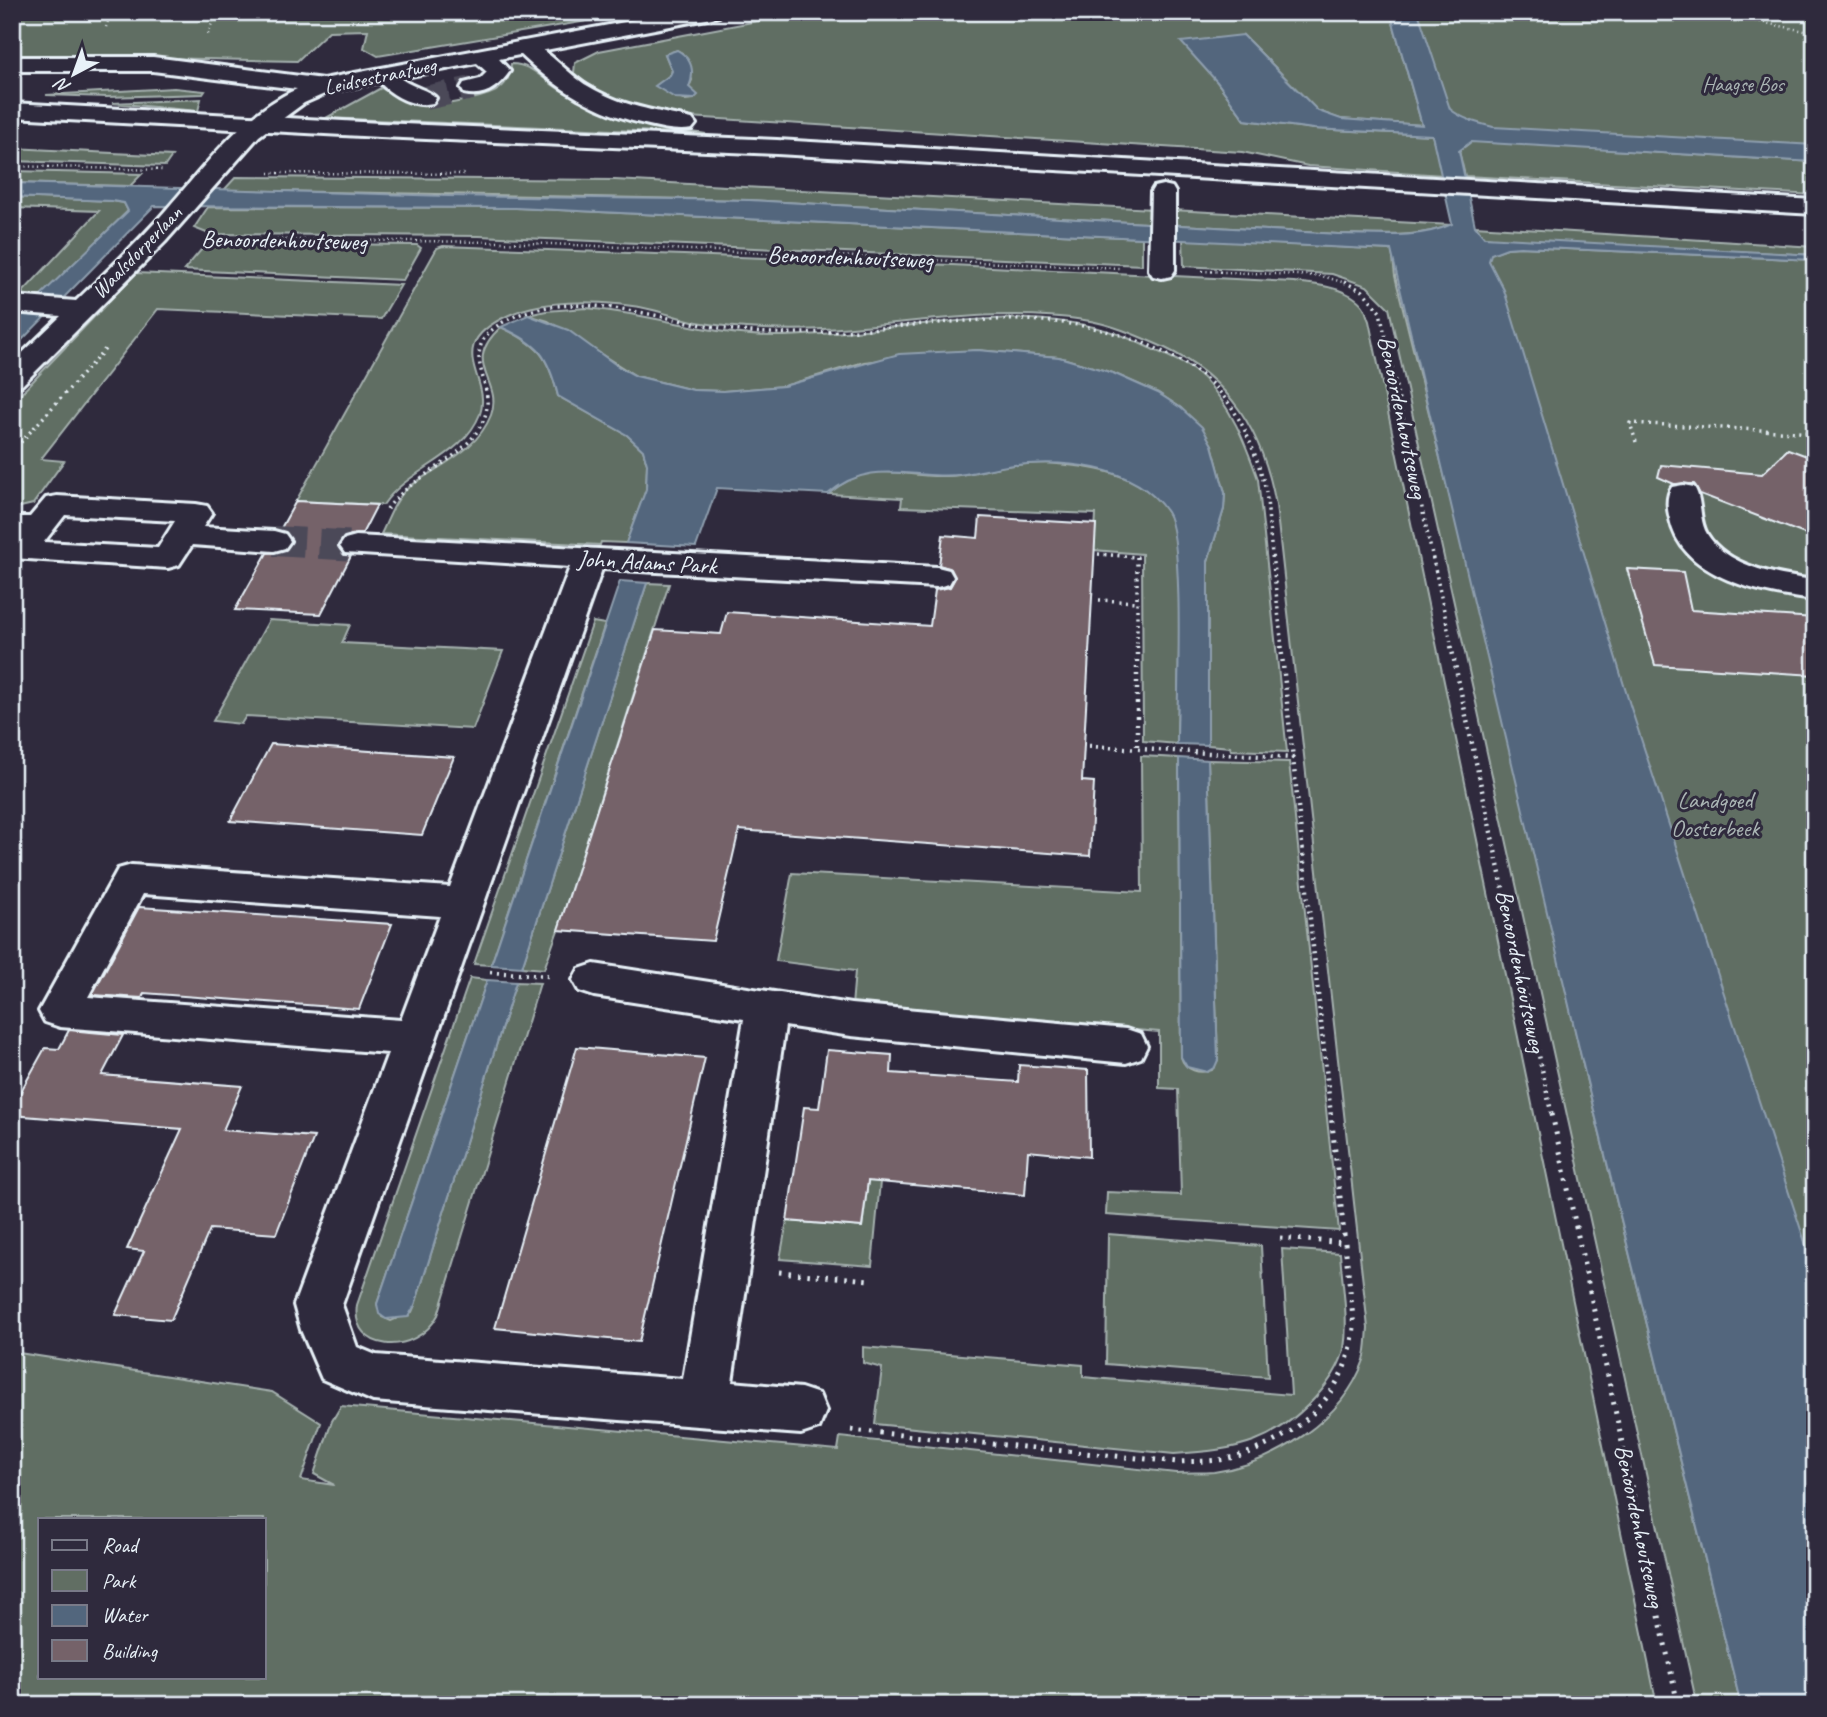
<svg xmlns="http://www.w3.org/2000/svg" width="1827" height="1717" viewBox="0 0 1827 1717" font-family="Caveat,sans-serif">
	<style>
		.green { fill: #616e63; stroke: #a4b0ae; stroke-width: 2; fill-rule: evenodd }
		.water { fill: #52667d; stroke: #8e9eae; stroke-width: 2 }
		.building { fill: #756269; stroke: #e8f1f8; stroke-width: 2 }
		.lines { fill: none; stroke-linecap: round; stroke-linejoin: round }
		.minor-tunnel-far1 { stroke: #4b4859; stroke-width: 24; stroke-dasharray: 24 11; stroke-linecap: butt }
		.minor-tunnel { stroke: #4b4859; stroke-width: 30; stroke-dasharray: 30 15; stroke-linecap: butt }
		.minor-casing { stroke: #e8f1f8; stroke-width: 6 }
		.major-casing { stroke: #e8f1f8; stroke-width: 6 }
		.path-far3 { stroke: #e8f1f8; stroke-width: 2.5; stroke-dasharray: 1 3.5; stroke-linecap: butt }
		.path-far2 { stroke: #e8f1f8; stroke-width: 3.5; stroke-dasharray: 2 4.5; stroke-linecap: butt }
		.path-far1 { stroke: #e8f1f8; stroke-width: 4.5; stroke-dasharray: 2 5; stroke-linecap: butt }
		.path { stroke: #e8f1f8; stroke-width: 5; stroke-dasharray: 2.5 7; stroke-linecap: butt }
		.minor { fill: #2f2a3d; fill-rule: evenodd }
		.major { fill: #2f2a3d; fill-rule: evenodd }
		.labels { text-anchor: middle; stroke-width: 6; stroke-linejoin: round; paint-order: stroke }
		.far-street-label { font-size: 21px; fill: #e8f1f8; stroke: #2f2a3d }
		.far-park-label { font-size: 21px; fill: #abb6b5; stroke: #2f2a3d }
		.street-label { font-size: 24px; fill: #e8f1f8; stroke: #2f2a3d }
		.park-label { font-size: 24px; fill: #abb6b5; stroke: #2f2a3d }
	</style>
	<rect width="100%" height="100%" fill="#2f2a3d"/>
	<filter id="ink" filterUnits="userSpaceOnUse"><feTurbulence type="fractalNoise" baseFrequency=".0143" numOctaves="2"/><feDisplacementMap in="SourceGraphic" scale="14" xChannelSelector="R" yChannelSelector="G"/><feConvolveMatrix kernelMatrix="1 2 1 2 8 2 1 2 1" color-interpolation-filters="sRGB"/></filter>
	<g filter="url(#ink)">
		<path class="green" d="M 12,12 L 641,12 L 378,56 L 364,48 L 368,30 L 329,31 L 297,61 L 12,55 Z
			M 805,12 L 1390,12 L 1422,125 L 1340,119 L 1318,111 L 1243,35 L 1217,82 L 1245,120 L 1314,129 L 1432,135 L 1443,175 L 1308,166 L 1242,152 L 689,117 C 652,111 602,100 574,73 L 575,63 L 599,51 ZM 677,50 L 682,53 L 692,80 L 689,87 L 695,93 L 694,99 L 685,100 L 656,86 L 670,75 L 672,71 L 665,54 Z
			M 1408,12 L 1815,12 L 1815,158 L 1613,150 L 1815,162 L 1815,195 L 1465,176 L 1459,151 L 1468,144 L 1442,141 Z
			M 511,64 C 533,64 544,81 562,91 C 607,118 654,127 706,134 L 326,118 L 381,88 C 394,96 406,102 421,105 C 436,108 482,98 496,91 C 506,85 511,76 511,64 Z
			M 174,88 L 205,91 L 203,94 L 107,97 L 46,95 Z
			M 201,99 L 198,111 L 112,103 Z
			M 12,148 L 172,156 L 165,166 L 12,161 Z
			M 12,171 L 142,174 L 130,186 L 12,183 Z
			M 236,177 L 615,180 L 1452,225 C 1417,239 1375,234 1338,234 L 749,200 L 224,190 Z
			M 12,197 L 112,201 L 124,203 L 128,211 L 40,297 L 21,294 L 99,211 L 12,208 Z
			M 208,207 L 516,208 L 1142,238 L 1142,265 L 479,236 L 209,234 L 194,228 Z
			M 1475,226 L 1815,247 L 1815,255 L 1509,240 L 1484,237 Z
			M 1183,239 L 1392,250 L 1395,276 L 1492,668 L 1587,1082 L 1741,1705 L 1697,1705 L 1389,308 L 1367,286 L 1332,274 L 1184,266 Z
			M 207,243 L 417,245 L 421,248 L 403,280 L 184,270 Z
			M 443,246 L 952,265 L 1294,282 C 1314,284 1349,287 1363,306 C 1366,310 1367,317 1369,321 L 1657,1705 L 12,1705 L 12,1352 L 272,1392 L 321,1423 L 301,1480 L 334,1485 L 314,1474 L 332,1421 L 341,1406 L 838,1450 L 840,1437 L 1176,1473 C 1189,1472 1202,1473 1214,1472 C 1275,1463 1343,1420 1364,1360 C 1367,1351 1367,1338 1368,1328 L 1276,505 C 1263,433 1231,379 1163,347 C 1138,336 1112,324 1084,320 C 976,303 871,335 764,329 C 741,328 719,326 697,322 C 682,319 668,314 653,310 C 614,301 546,297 509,315 C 439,347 493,377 480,414 C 463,458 408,468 383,505 L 296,501 L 437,248 ZM 40,1519 L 264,1519 L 264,1677 L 40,1677 Z
			M 1520,247 L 1815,260 L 1815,1488 L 1631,710 L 1535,394 L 1489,261 L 1490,254 L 1507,248 Z
			M 136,273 L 401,285 L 381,319 L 158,309 L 41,459 L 64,461 L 33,504 L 12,509 L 12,403 Z
			M 586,308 C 650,313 710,336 775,336 C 883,336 1014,298 1118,334 C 1129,338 1141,344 1152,349 C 1168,356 1190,365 1203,378 C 1231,406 1245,442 1258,479 L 1287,752 L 1231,750 L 1230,747 L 1208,745 L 1208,561 L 1224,509 L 1225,493 L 1212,445 L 1181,408 L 1158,393 L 1113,373 L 1059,357 L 977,350 L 864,362 L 784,386 L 723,391 L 693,390 L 636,376 L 548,321 L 528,315 L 546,311 Z
			M 501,327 C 539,345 548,355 558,396 L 627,435 L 643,450 L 647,464 L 646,490 L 626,543 L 601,542 L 600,545 L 381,534 C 389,518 395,499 408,488 C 439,464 476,453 491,415 C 504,380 459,365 501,327 Z
			M 1042,463 C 1085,465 1144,472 1168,513 C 1186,542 1177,701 1177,744 L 1143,741 L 1142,554 L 1094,550 L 1096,514 L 901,507 L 902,498 L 828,494 C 872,457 899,478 946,476 C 966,476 985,469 1005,466 C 1017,464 1030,464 1042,463 Z
			M 647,583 L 669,584 L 558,930 L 544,969 L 522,967 Z
			M 269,620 L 350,625 L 342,643 L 503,651 L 473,729 L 246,716 L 241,724 L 213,721 Z
			M 593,622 L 605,624 L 491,965 L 474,964 Z
			M 1141,756 L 1179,758 L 1181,1057 C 1185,1071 1200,1074 1212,1070 L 1218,1060 L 1208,760 L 1289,762 L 1339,1231 L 1106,1215 L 1107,1192 L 1181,1195 L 1178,1089 L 1159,1088 L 1159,1032 L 852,1006 L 855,971 L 776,961 L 792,873 L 1142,892 Z
			M 470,978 L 487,980 L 377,1304 L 382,1317 L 391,1321 L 412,1312 L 415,1305 L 516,982 L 540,983 L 438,1315 C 415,1358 350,1352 357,1305 Z
			M 868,1181 L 880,1182 L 872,1266 L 780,1259 L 787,1221 L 862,1227 Z
			M 1108,1234 L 1261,1246 L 1268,1377 L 1106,1364 Z
			M 1282,1249 L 1340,1253 C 1342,1284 1349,1318 1344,1349 C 1341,1363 1330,1380 1321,1391 C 1277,1443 1238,1450 1174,1454 L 875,1424 L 882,1368 L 863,1363 L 863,1347 L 1083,1365 L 1083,1377 L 1291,1395 Z"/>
		<path class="water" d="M 1390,12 L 1418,12 L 1450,109 C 1462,119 1478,123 1493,127 L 1815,145 L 1815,162 L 1471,142 L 1459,151 L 1475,226 L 1484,237 L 1815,255 L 1815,260 L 1520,247 L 1507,248 L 1491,254 L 1489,261 L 1504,290 L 1630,705 L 1815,1273 L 1815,1705 L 1741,1705 L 1587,1082 L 1391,250 L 516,208 L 154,206 L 12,350 L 12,323 L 128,211 L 124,203 L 112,201 L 12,197 L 12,183 L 448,196 L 749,200 L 1338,234 C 1375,234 1417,240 1452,224 L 1432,135 L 1314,129 L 1245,120 L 1217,82 L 1181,42 L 1243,35 L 1318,111 L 1341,119 L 1422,125 Z
			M 677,50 C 693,59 695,72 689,87 L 698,95 L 694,99 L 675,98 L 655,86 L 670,75 L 672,71 L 665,54 Z
			M 528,315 L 568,330 L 619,367 L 636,376 L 693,390 L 723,391 L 784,386 L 899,354 L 977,350 L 1059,357 L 1113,373 L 1158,393 L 1181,408 L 1202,427 L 1212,445 L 1225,493 L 1224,509 L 1208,561 L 1208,745 L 1177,744 C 1177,703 1185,538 1167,512 C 1134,463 1059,459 1007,466 C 993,468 979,472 965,474 C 915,482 874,455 828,494 L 717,488 L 696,547 L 626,543 L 646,489 L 647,464 L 643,450 L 627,435 L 558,396 C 548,355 539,344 501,327 Z
			M 620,581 L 647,583 L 522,967 L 491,965 Z
			M 1179,758 L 1208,760 L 1218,1060 L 1215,1067 L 1207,1072 L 1187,1067 L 1181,1057 Z
			M 487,980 L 516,982 L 415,1305 L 408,1317 L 386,1319 L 379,1314 L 377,1304 Z"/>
		<path class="building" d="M 1788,449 L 1815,459 L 1815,538 L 1700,494 L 1694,484 L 1674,484 L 1658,477 L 1661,465 L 1762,474 Z
			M 296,501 L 377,505 L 362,534 L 344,536 L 338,544 L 343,555 L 351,556 L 321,614 L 235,610 L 267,553 L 286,551 L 292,543 L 287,532 L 280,530 Z
			M 980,517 L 1096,524 L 1082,781 L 1094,782 L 1090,856 L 739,830 L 713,941 L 558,930 L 655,630 L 721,634 L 727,612 L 930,626 L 935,590 L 950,587 L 955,578 L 951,569 L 939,565 L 943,535 L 978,538 Z
			M 1627,569 L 1683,572 L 1691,610 L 1815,618 L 1815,675 L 1655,665 Z
			M 271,744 L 454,757 L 422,835 L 230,821 Z
			M 139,907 L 392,924 L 359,1009 L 144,993 L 142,998 L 92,995 Z
			M 69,1030 L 123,1035 L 102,1075 L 242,1086 L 223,1130 L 314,1137 L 276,1234 L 210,1229 L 171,1320 L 115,1315 L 144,1251 L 127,1249 L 182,1129 L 12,1115 L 12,1107 L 45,1048 L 59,1049 Z
			M 577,1047 L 705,1058 L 639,1342 L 495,1328 Z
			M 827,1050 L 892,1055 L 891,1073 L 1018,1082 L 1019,1065 L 1088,1070 L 1089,1157 L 1028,1151 L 1025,1195 L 868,1181 L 862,1227 L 787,1221 L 804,1107 L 819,1108 Z"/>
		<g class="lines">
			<path class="minor-tunnel-far1" d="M 425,98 L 472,88"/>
			<path class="minor-tunnel" d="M 274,541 L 356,546"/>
			<g class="minor-casing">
				<path id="minor" d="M 678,12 L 722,12 L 719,16 L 712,18 L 499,59 L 510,71 C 499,87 484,98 464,93 L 461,88 L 464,83 L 480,79 L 487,72 L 477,63 L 400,78 C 411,87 430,90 436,98 L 433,103 C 413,108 393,96 379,82 L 329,92 L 304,103 L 259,136 L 165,242 L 22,385 L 12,387 L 12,363 L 61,316 L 12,312 L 12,296 L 76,301 C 107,271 139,242 167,209 C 206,165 242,114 297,89 L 153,71 L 12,71 L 12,57 L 153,57 L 323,79 Z
					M 1163,185 L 1172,187 L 1175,192 L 1175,270 L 1171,276 L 1162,278 L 1153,276 L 1149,270 L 1151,192 L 1154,187 Z
					M 1683,485 L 1694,487 C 1703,501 1698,519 1707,534 C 1727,567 1780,576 1815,580 L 1815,600 C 1764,594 1682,579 1670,519 C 1667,508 1666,496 1672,487 Z
					M 57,496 L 196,504 L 207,506 L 212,513 L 203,527 L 274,531 L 285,534 L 290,541 L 285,548 L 274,551 L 192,545 L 179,565 L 168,568 L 12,558 L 12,542 L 17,536 L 12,535 L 12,517 L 30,517 L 46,498 ZM 65,515 L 175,521 L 158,548 L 44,542 Z
					M 356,536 L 937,567 L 949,570 L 953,577 L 949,584 L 937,587 L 602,569 L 342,1305 L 357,1347 L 376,1355 L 683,1379 L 744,1019 L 594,996 L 579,991 L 573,980 L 579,969 L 594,964 L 851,1004 L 1126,1029 L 1141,1034 L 1147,1046 L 1141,1058 L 1126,1063 L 851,1036 L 785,1026 L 732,1382 L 801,1388 L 819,1394 L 826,1411 L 819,1428 L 801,1434 L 373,1401 L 322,1379 L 301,1330 L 294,1305 L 388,1053 L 60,1027 L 45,1022 L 39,1011 L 118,869 L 132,865 L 450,887 L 570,567 L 345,553 L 340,546 L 345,539 ZM 143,894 L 440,916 L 401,1020 L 88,997 Z"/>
			</g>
			<g class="major-casing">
				<path id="major" d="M 526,41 C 542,44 570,76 588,86 C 623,107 654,110 692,119 L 696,124 L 692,129 C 678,132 663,128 649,125 C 597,114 556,89 518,52 L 515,47 L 518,42 Z
					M 12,103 L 380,123 L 777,140 L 1815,200 L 1815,214 L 777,154 L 380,137 L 12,117 Z"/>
			</g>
			<path class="path-far3" d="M 1711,12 L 1815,33
				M 1763,12 L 1815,20
				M 748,19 L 782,12
				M 106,27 L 111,12
				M 208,34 L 216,12
				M 12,166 L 162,170
				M 269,173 L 466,174
				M 209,239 L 502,242 L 1120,268
				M 1202,271 L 1322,276 L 1349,284"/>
			<path class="path-far2" d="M 1344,282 L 1363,291 L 1380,312 L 1452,648
				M 1636,442 L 1630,423 L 1815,433
				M 12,452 L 108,346
				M 387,509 C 413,473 464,462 483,421 C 501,383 451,351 505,321 C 577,282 676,327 752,332 C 882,341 1013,294 1138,341 C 1213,370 1240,403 1263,479 C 1268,496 1268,517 1270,535 C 1274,573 1278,610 1282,648
				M 1098,554 L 1137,557 L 1137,648
				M 1099,600 L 1137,602"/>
			<path class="path-far1" d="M 1137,646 L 1137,749
				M 1281,646 L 1331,1116
				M 1451,646 L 1552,1116
				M 1089,746 L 1294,758
				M 490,972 L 548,976"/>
			<path class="path" d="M 1552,1114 L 1678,1705
				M 1280,1238 L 1346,1243
				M 779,1272 L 870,1280
				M 851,1430 L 1177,1462 C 1193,1461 1209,1462 1225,1459 C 1292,1445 1348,1396 1354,1327 L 1331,1114"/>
			<use href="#minor" class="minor"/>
			<use href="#major" class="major"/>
		</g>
	</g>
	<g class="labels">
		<g class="far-street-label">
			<text transform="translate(380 76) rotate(-12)" y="7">Leidsestraatweg</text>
			<text transform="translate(137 252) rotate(-46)" y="7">Waalsdorperlaan</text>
		</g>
		<g class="far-park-label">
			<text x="1743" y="91">Haagse Bos</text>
		</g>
		<g class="street-label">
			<text transform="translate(284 240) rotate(1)" y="8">Benoordenhoutseweg</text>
			<text transform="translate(850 257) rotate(2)" y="8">Benoordenhoutseweg</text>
			<text transform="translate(1403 417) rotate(78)" y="8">Benoordenhoutseweg</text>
			<text transform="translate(647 562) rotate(3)" y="8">John Adams Park</text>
			<text transform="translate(1521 971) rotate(78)" y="8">Benoordenhoutseweg</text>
			<text transform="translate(1640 1526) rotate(78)" y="8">Benoordenhoutseweg</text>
		</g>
		<g class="park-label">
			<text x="1715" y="808">Landgoed<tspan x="1715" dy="28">Oosterbeek</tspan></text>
		</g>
	</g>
	<rect width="1827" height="1717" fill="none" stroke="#2f2a3d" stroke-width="42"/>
	<rect x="21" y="21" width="1785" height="1675" fill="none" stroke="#e8f1f8" stroke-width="2.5" filter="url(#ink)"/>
	<rect x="38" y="1518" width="228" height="161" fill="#2f2a3d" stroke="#797a88" stroke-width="2"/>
	<rect x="52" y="1540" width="35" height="10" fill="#2f2a3d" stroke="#797a88" stroke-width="2"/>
	<text x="102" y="1552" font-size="21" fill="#e8f1f8">Road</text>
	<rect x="52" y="1570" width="35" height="21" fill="#616e63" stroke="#797a88" stroke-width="2"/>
	<text x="102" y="1588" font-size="21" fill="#e8f1f8">Park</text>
	<rect x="52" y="1605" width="35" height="21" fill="#52667d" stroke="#797a88" stroke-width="2"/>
	<text x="102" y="1622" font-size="21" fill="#e8f1f8">Water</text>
	<rect x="52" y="1640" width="35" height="21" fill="#756269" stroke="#797a88" stroke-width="2"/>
	<text x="102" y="1658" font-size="21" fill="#e8f1f8">Building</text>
	<g transform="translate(74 74) rotate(221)" stroke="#2f2a3d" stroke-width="5" paint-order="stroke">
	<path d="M0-5L12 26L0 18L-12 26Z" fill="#e8f1f8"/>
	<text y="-10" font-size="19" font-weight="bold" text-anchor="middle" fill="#e8f1f8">N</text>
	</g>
</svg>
